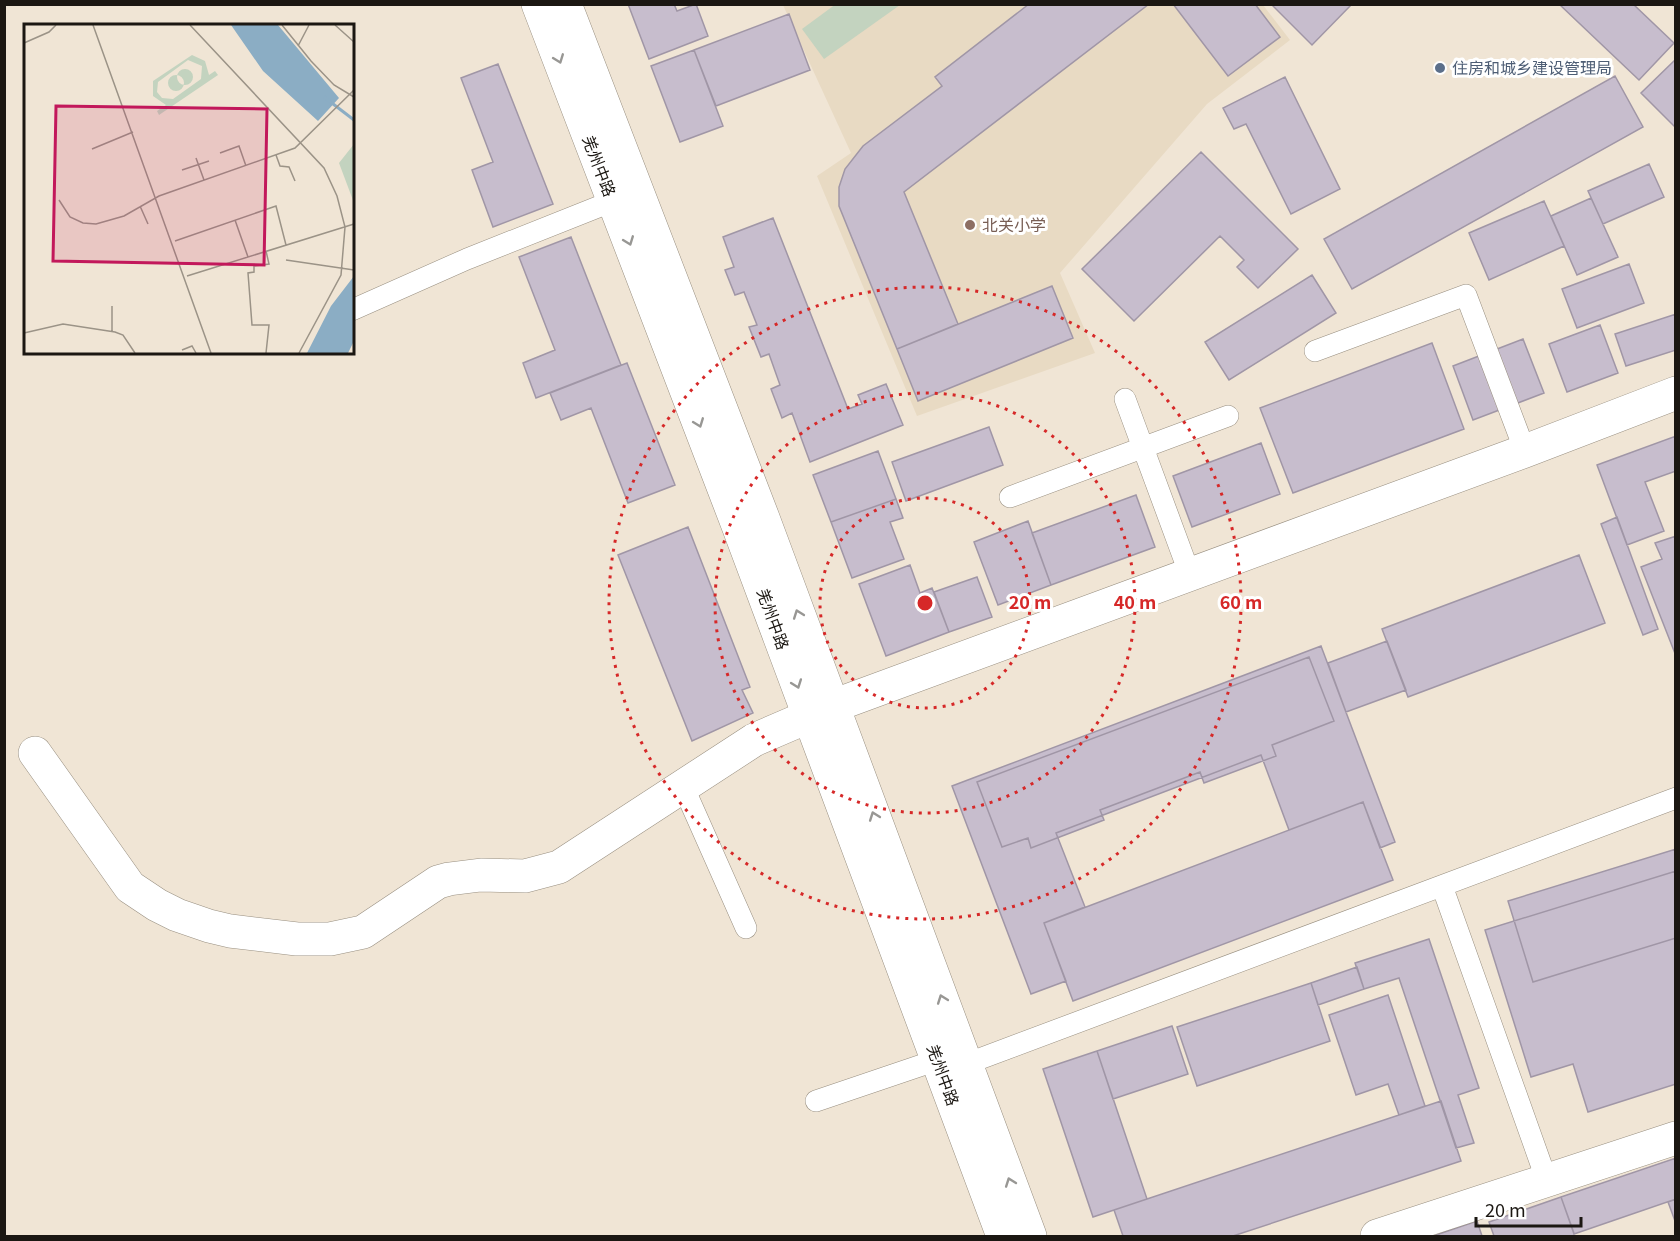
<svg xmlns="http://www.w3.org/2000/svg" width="1680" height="1241" viewBox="0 0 1680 1241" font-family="Georgia,'Noto Sans SC',serif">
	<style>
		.built { fill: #e8dac3 }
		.green { fill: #c3d3bf }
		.building { fill: #c7bdcd; stroke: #a096a6; stroke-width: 1.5 }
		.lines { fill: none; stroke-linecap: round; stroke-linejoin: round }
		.service-casing { stroke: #988f80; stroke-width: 22 }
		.minor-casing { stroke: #988f80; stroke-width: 34 }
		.secondary-casing { stroke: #988f80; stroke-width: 34 }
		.service { stroke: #fff; stroke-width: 21 }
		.minor { stroke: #fff; stroke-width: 33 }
		.secondary { stroke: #fff; stroke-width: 33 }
		.oneway { stroke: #989794 }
		.ring { fill: none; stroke: #d62828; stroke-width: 3; stroke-dasharray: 3 6 }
		.service-dot { fill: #5c6f8a; stroke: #fff; stroke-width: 2 }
		.education-dot { fill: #8d6e63; stroke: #fff; stroke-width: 2 }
		.labels { text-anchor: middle; stroke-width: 6; stroke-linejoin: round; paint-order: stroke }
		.service-label { font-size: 16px; fill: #4e5e75; stroke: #fff; text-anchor: start }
		.street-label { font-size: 16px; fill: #1b1712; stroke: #fff }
		.education-label { font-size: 16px; fill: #785e54; stroke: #fff; text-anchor: start }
		.inset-river { fill: none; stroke: #8badc4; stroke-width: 3 }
		.inset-road { fill: none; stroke: #9b9387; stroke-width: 1.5 }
		.view { fill: #c2185b; fill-opacity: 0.15; stroke: #c2185b; stroke-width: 3 }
		.inset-edge { fill: none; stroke: #1b1712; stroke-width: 3 }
		.centre { fill: #d62828; stroke: #fff; stroke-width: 3 }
		.ring-label { font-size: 18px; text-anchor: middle; font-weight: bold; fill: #d62828; stroke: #fff; stroke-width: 6; stroke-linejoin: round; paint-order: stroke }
	</style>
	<rect width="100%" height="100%" fill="#f0e5d5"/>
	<path class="built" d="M 783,5 L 1263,5 L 1290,40 L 1207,104 L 1060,273 L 1095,353 L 917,416 L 817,176 L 851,153 Z"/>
	<path class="green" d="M 836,4 L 900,4 L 900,5 L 824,59 L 802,29 Z"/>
	<path class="building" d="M 628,4 L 674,4 L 677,11 L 696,4 L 708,36 L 649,59 Z
		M 1029,4 L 1149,4 L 904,192 L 958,324 L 897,349 L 839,206 L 839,187 L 845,169 L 863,146 L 942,86 L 935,77 Z
		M 1173,4 L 1255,4 L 1280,37 L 1228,76 Z
		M 1271,4 L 1352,4 L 1312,45 Z
		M 1559,4 L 1633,4 L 1674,43 L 1639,80 Z
		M 789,14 L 810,70 L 716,106 L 694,50 Z
		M 694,50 L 723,126 L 680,142 L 651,66 Z
		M 1676,59 L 1676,128 L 1641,93 Z
		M 498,64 L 553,204 L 493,227 L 472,170 L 493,162 L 461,78 Z
		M 1615,76 L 1643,127 L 1352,289 L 1324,239 Z
		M 1285,77 L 1340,189 L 1291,214 L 1246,124 L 1234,129 L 1223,108 Z
		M 1201,152 L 1298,249 L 1258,288 L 1237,267 L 1244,260 L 1220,236 L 1134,321 L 1082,269 Z
		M 1649,164 L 1664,197 L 1603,224 L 1588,191 Z
		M 1591,198 L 1618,257 L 1577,275 L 1551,216 Z
		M 1544,201 L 1564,246 L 1489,280 L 1469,233 Z
		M 773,218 L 848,409 L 862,404 L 858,395 L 886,384 L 903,425 L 810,462 L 792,413 L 782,418 L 771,389 L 780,385 L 769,354 L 761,357 L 749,327 L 757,325 L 744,292 L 735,295 L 725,270 L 734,267 L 723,237 Z
		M 571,237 L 621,365 L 536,398 L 523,363 L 555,350 L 519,257 Z
		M 1629,264 L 1644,303 L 1577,328 L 1562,289 Z
		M 1312,275 L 1336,313 L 1229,380 L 1205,342 Z
		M 1052,286 L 1073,338 L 918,401 L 897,349 Z
		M 1676,314 L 1676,350 L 1626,366 L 1615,334 Z
		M 1600,325 L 1618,373 L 1567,392 L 1549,344 Z
		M 1523,339 L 1544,393 L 1473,420 L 1453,366 Z
		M 1432,343 L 1464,429 L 1293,493 L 1260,408 Z
		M 627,363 L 675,485 L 628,503 L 591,408 L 561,420 L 550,393 Z
		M 989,427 L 1003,465 L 906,501 L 892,462 Z
		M 1676,436 L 1676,471 L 1645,482 L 1664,531 L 1627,545 L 1597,465 Z
		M 1261,443 L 1280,494 L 1192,527 L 1173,476 Z
		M 878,451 L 896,499 L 831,522 L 813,475 Z
		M 1136,495 L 1155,547 L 1051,585 L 1032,533 Z
		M 896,499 L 903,518 L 890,522 L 904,559 L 852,578 L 831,522 Z
		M 1617,517 L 1658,629 L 1643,635 L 1601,524 Z
		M 1028,521 L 1051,585 L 998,605 L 974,542 Z
		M 688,527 L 750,687 L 742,690 L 753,713 L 692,741 L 618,555 Z
		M 1676,536 L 1676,656 L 1641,567 L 1662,559 L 1655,543 Z
		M 1579,555 L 1605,623 L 1408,697 L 1382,629 Z
		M 910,565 L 920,593 L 932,588 L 949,632 L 886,656 L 859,584 Z
		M 977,577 L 992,617 L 949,632 L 934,592 Z
		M 1387,641 L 1406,690 L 1346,712 L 1328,663 Z
		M 1321,646 L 1395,842 L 1380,848 L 1363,802 L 1289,830 L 1261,755 L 1056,833 L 1085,907 L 1044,923 L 1066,981 L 1031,994 L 952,786 Z
		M 1309,657 L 1334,721 L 1272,745 L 1276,756 L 1204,783 L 1200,772 L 1100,810 L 1104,820 L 1031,848 L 1028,838 L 1002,847 L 977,782 Z
		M 1363,802 L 1393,880 L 1073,1001 L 1044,923 Z
		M 1676,849 L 1676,938 L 1533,982 L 1508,901 Z
		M 1676,871 L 1676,1084 L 1588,1112 L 1573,1064 L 1531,1077 L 1485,930 Z
		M 1429,939 L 1479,1088 L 1458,1095 L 1474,1143 L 1456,1148 L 1399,978 L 1364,989 L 1355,963 Z
		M 1357,967 L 1364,989 L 1318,1005 L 1311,983 Z
		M 1311,983 L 1330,1041 L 1197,1086 L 1177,1027 Z
		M 1388,995 L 1425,1106 L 1399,1115 L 1388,1084 L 1356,1095 L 1329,1015 Z
		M 1172,1026 L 1188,1074 L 1113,1099 L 1097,1051 Z
		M 1097,1051 L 1147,1199 L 1093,1217 L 1043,1069 Z
		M 1441,1101 L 1461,1161 L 1233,1236 L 1123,1236 L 1114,1210 Z
		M 1676,1158 L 1676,1199 L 1574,1234 L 1561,1197 Z
		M 1561,1197 L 1575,1236 L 1494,1236 L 1489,1222 Z
		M 1676,1199 L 1676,1221 L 1675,1221 L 1668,1202 Z
		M 1477,1221 L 1482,1236 L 1433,1236 Z"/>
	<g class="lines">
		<g class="service-casing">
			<path id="service" d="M 352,310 L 467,259 L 613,201
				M 1315,351 L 1466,295 L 1525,451
				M 1125,399 L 1190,575
				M 1010,497 L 1228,416
				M 683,786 L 746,928
				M 1442,886 L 1547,1181
				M 966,1064 L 1676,798
				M 816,1101 L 937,1060"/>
		</g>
		<g class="minor-casing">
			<path id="minor" d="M 35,753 L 130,887 L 157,905 L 177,915 L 209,926 L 230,931 L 297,939 L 330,939 L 363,932 L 438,882 L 449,879 L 481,875 L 525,876 L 559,867 L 754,740 L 833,706 L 1525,451 L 1676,393
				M 1377,1236 L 1676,1138"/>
		</g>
		<g class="secondary-casing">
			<path id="secondary" d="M 538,4 L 739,528 L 1003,1236
				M 565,4 L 763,518 L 1030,1236"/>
		</g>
		<use href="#service" class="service"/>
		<use href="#minor" class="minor"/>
		<use href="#secondary" class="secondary"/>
	</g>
	<defs><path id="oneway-chevron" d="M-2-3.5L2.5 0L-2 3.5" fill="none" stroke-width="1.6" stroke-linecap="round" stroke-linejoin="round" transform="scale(1.5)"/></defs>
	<g class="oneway">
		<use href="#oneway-chevron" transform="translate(559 59) rotate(69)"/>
		<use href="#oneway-chevron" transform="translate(629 241) rotate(69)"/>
		<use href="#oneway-chevron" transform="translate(699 423) rotate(69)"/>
		<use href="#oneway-chevron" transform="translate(798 614) rotate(-110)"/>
		<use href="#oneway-chevron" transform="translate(797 684) rotate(70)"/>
		<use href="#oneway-chevron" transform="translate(874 816) rotate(-110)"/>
		<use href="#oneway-chevron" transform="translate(942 999) rotate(-110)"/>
		<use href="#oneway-chevron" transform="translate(1010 1182) rotate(-110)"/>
	</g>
	<g class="ring">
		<circle cx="925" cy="603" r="105"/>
		<circle cx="925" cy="603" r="210"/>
		<circle cx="925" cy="603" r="316"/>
	</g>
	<circle class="service-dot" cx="1440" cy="68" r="6"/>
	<circle class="education-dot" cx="970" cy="225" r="6"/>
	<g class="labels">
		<g class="service-label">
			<text x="1452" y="74">住房和城乡建设管理局</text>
		</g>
		<g class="street-label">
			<text transform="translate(599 166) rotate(69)" y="6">羌州中路</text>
			<text transform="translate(773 619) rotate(70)" y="6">羌州中路</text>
			<text transform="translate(943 1075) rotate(70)" y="6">羌州中路</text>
		</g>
		<g class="education-label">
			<text x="982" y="231">北关小学</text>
		</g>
	</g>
	<g transform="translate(24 24)">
		<rect width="330" height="330" fill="#f0e5d5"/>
		<path d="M 168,31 L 181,37 L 185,51 L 191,47 L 194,51 L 135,91 L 133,87 L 142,81 L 129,72 L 129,57 ZM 164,36 L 178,42 L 177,55 L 149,75 L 138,74 L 133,68 L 134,58 ZM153 53a8 8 0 1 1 16 0a8 8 0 1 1-16 0ZM144 59a8 8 0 1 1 16 0a8 8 0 1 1-16 0ZM 330,120 L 330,179 L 315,139 Z" fill="#c3d3bf" fill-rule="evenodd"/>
		<path d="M 207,1 L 254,1 L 315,74 L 294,97 L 239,47 ZM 330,252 L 330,317 L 324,329 L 283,329 L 307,282 Z" fill="#8badc4"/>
		<path class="inset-river" d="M 300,73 L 330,96"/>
		<path class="inset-road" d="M 69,1 L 187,329M 166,1 L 300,144 L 313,172 L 321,203 L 317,251 L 275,329M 258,1 L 287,37 L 310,61 L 330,73M 311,1 L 330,18M 0,19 L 25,8 L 32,1M 274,22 L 285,1M 68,125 L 109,108M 196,129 L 215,122 L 222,142M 252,131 L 256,142 L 265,143 L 271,157M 172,134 L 180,156M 158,146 L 185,137M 35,176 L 46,193 L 59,199 L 72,200 L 100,192 L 135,172 L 271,124 L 330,66M 116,182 L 124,200M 211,196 L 224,233M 151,217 L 252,182 L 262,221M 262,236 L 330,246M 163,252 L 330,200M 88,282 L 88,307M 0,309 L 39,300 L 91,308 L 99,311 L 111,329M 158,326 L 168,322 L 172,329M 242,329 L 245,301 L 228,301 L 224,249 L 230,248 L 230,242 L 245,240 L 242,227"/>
		<path class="view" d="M 32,82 L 243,85 L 240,241 L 29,237 Z"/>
		<rect width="330" height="330" class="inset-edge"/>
	</g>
	<circle cx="925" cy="603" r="9" class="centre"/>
	<g class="ring-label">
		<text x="1030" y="609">20 m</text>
		<text x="1135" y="609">40 m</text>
		<text x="1241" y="609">60 m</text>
	</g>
	<rect width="1680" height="1241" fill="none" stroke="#1b1712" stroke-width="12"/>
	<path d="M1476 1217v9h105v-9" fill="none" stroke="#1b1712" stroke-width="3"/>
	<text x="1485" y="1217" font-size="18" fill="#1b1712" stroke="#ffffff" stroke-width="4.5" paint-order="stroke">20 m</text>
</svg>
